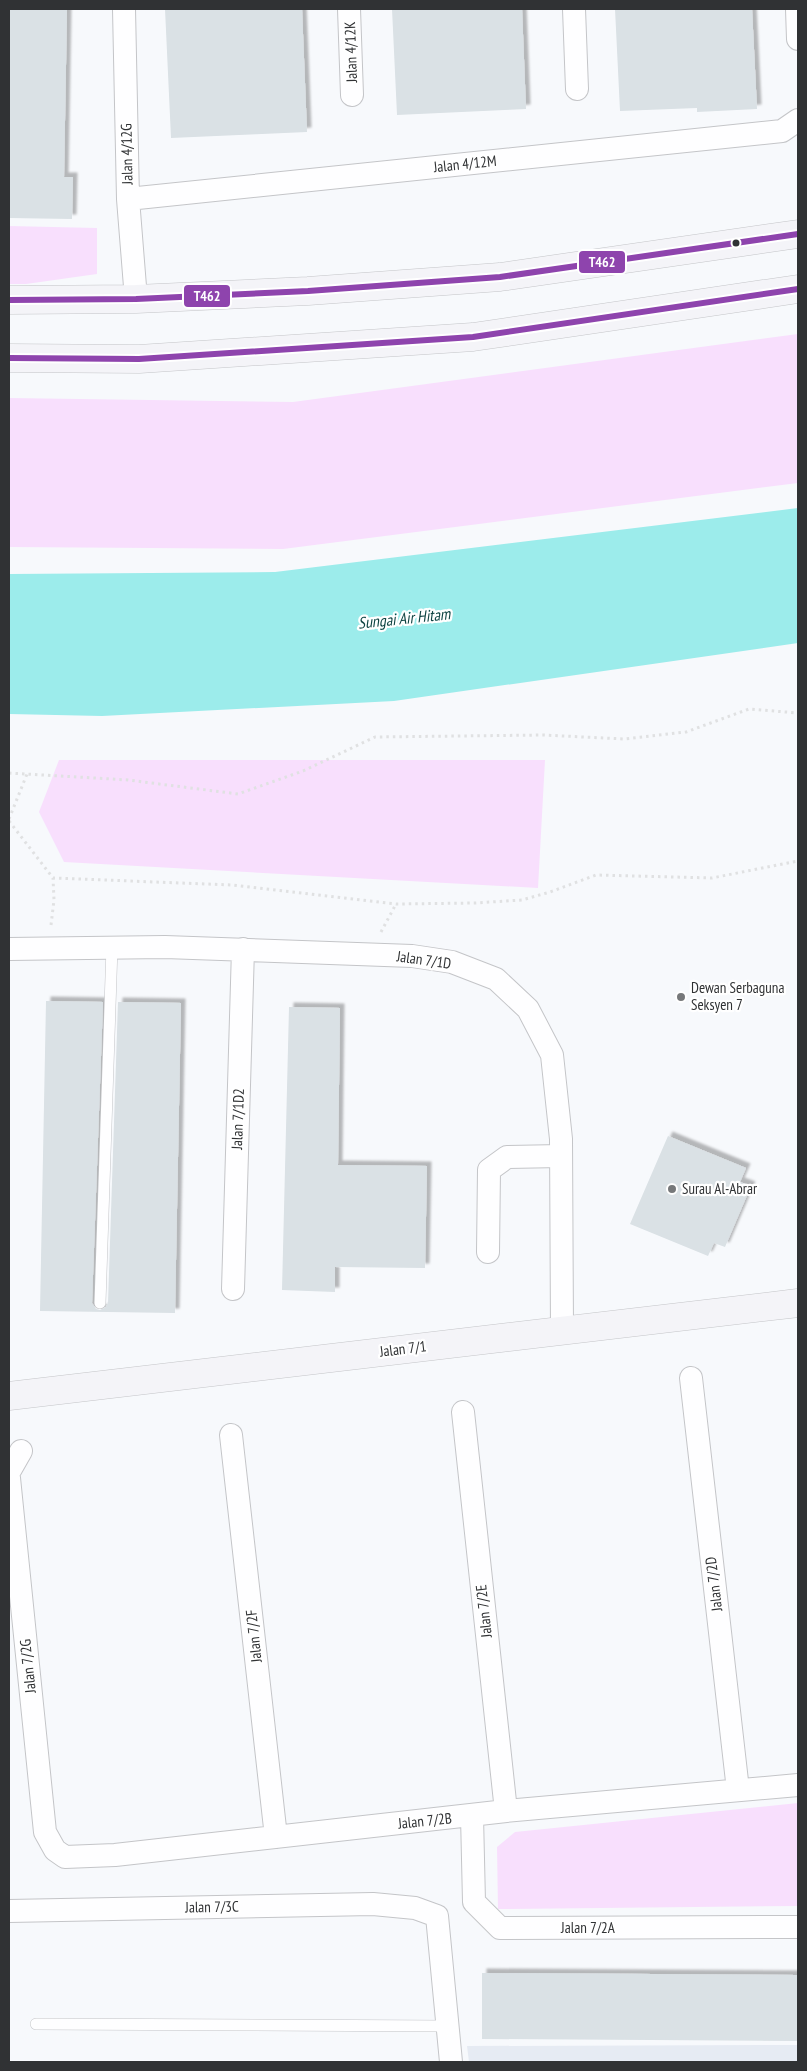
<svg xmlns="http://www.w3.org/2000/svg" width="807" height="2071" viewBox="0 0 807 2071" font-family="'PT Sans Narrow',sans-serif">
	<style>
		.built { fill: #e6ebf3 }
		.green { fill: #f8dffd }
		.water { fill: #9ceceb }
		.building { fill: #dae1e5; filter: url(#shadow) }
		.lines { fill: none; stroke-linecap: round; stroke-linejoin: round }
		.lane-casing { stroke: #c4c5c8; stroke-width: 12 }
		.street-casing { stroke: #c4c5c8; stroke-width: 24 }
		.secondary-casing { stroke: #c4c5c8; stroke-width: 29 }
		.path { stroke: #e0e1e2; stroke-width: 3; stroke-dasharray: 2.5 4; stroke-linecap: butt }
		.lane { stroke: #fefeff; stroke-width: 11 }
		.street { stroke: #fefeff; stroke-width: 22 }
		.secondary { stroke: #f4f4f8; stroke-width: 28 }
		.bus-1-casing { stroke: #fff; stroke-width: 10 }
		.bus-1 { stroke: #8e44ad; stroke-width: 6 }
		.bus-dot { fill: #303234; stroke: #fff; stroke-width: 2 }
		.poi-dot { fill: #76787a; stroke: #fff; stroke-width: 2 }
		.labels { text-anchor: middle; stroke-width: 4.5; stroke-linejoin: round; paint-order: stroke }
		.street-label { font-size: 15px; fill: #303234; stroke: #fff }
		.poi-label { font-size: 15px; fill: #303234; stroke: #fff; text-anchor: start }
		.water-label { font-size: 16px; font-style: italic; fill: #0f4443; stroke: #fff }
		.line-badge { stroke: #fff; stroke-width: 2 }
		.badge-label { font-size: 14px; text-anchor: middle; font-weight: bold; fill: #fff }
	</style>
	<defs>
		<filter id="shadow"><feDropShadow dx="4.5" dy="-4.5" stdDeviation="1" flood-color="#0004"/></filter>
	</defs>
	<rect width="100%" height="100%" fill="#f7f9fc"/>
	<path class="built" d="M 798,2045 L 798,2062 L 469,2062 L 467,2046 Z"/>
	<path class="green" d="M 9,226 L 97,228 L 97,274 L 26,284 L 9,284 Z
		M 798,334 L 798,483 L 283,549 L 9,547 L 9,398 L 293,402 Z
		M 59,760 L 545,760 L 538,888 L 64,862 L 39,812 Z
		M 798,1803 L 798,1906 L 498,1909 L 497,1847 L 515,1832 Z"/>
	<path class="water" d="M 798,508 L 798,643 L 394,701 L 102,716 L 9,714 L 9,574 L 275,572 Z"/>
	<path class="building" d="M 9,9 L 67,9 L 64,177 L 73,177 L 72,219 L 9,218 Z
		M 165,9 L 302,9 L 307,132 L 171,138 Z
		M 392,9 L 522,9 L 526,109 L 397,115 Z
		M 615,9 L 752,9 L 757,109 L 697,112 L 697,108 L 620,111 Z
		M 46,1001 L 103,1002 L 92,1303 L 96,1309 L 100,1310 L 106,1307 L 108,1303 L 118,1002 L 181,1003 L 175,1313 L 40,1311 Z
		M 289,1007 L 340,1008 L 338,1165 L 427,1166 L 425,1268 L 335,1267 L 335,1292 L 282,1290 Z
		M 668,1136 L 746,1168 L 740,1182 L 751,1186 L 725,1247 L 714,1243 L 708,1256 L 630,1224 Z
		M 482,1973 L 798,1975 L 798,2041 L 482,2039 Z"/>
	<g class="lines">
		<g class="lane-casing">
			<path id="lane" d="M 100,1303 L 112,947
				M 36,2024 L 448,2026"/>
		</g>
		<g class="street-casing">
			<path id="street" d="M 124,9 L 128,199 L 136,299
				M 349,9 L 352,95
				M 574,9 L 577,89
				M 797,9 L 798,39
				M 128,199 L 782,131 L 798,120
				M 9,949 L 165,947 L 412,956 L 452,962 L 496,979 L 528,1009 L 552,1055 L 561,1139 L 562,1330
				M 488,1252 L 489,1170 L 507,1157 L 561,1156
				M 233,1289 L 243,949
				M 691,1378 L 738,1790
				M 463,1412 L 506,1811
				M 231,1435 L 276,1837
				M 9,1472 L 21,1451
				M 9,1478 L 45,1832 L 55,1850 L 65,1857 L 115,1855 L 506,1811 L 798,1785
				M 472,1816 L 474,1902 L 500,1928 L 798,1927
				M 9,1911 L 373,1904 L 415,1908 L 437,1916 L 451,2062"/>
		</g>
		<g class="secondary-casing">
			<path id="secondary" d="M 9,300 L 136,299 L 308,291 L 500,277 L 798,234
				M 9,358 L 139,359 L 473,337 L 798,289
				M 9,1396 L 798,1303"/>
		</g>
		<path class="path" d="M 9,773 L 128,780 L 238,794 L 303,771 L 375,737 L 543,735 L 624,739 L 686,732 L 749,709 L 798,713
			M 9,819 L 27,774
			M 9,821 L 53,878 L 232,885 L 396,904 L 475,903 L 522,900 L 550,892 L 596,875 L 712,878 L 798,861
			M 51,925 L 54,900 L 53,878
			M 381,932 L 396,904"/>
		<use href="#lane" class="lane"/>
		<use href="#street" class="street"/>
		<use href="#secondary" class="secondary"/>
		<g class="bus-1-casing">
			<path id="bus-1" d="M 9,300 L 136,299 L 308,291 L 500,277 L 798,234
				M 9,358 L 139,359 L 473,337 L 798,289"/>
		</g>
		<use href="#bus-1" class="bus-1"/>
	</g>
	<circle class="bus-dot" cx="736" cy="243" r="4.5"/>
	<g class="poi-dot">
		<circle cx="681" cy="997" r="5"/>
		<circle cx="672" cy="1189" r="5"/>
	</g>
	<g class="labels">
		<g class="street-label">
			<text transform="translate(351 52) rotate(-92)" y="5">Jalan 4/12K</text>
			<text transform="translate(127 154) rotate(-91)" y="5">Jalan 4/12G</text>
			<text transform="translate(465 164) rotate(-6)" y="5">Jalan 4/12M</text>
			<text transform="translate(424 960) rotate(8)" y="5">Jalan 7/1D</text>
			<text transform="translate(238 1119) rotate(-88)" y="5">Jalan 7/1D2</text>
			<text transform="translate(403 1349) rotate(-7)" y="5">Jalan 7/1</text>
			<text transform="translate(714 1584) rotate(-97)" y="5">Jalan 7/2D</text>
			<text transform="translate(484 1611) rotate(-96)" y="5">Jalan 7/2E</text>
			<text transform="translate(254 1636) rotate(-96)" y="5">Jalan 7/2F</text>
			<text transform="translate(28 1666) rotate(-96)" y="5">Jalan 7/2G</text>
			<text transform="translate(425 1821) rotate(-6)" y="5">Jalan 7/2B</text>
			<text transform="translate(212 1907) rotate(-1)" y="5">Jalan 7/3C</text>
			<text x="588" y="1933">Jalan 7/2A</text>
		</g>
		<g class="poi-label">
			<text x="691" y="993">Dewan Serbaguna<tspan x="691" dy="17">Seksyen 7</tspan></text>
			<text x="682" y="1194">Surau Al-Abrar</text>
		</g>
		<g class="water-label">
			<text transform="translate(404 618) rotate(-6)" y="6">Sungai Air Hitam</text>
		</g>
	</g>
	<g class="line-badge">
		<rect x="578" y="250" width="48" height="24" rx="5" fill="#8e44ad"/>
		<rect x="183" y="284" width="48" height="24" rx="5" fill="#8e44ad"/>
	</g>
	<g class="badge-label">
		<text x="602" y="267">T462</text>
		<text x="207" y="301">T462</text>
	</g>
	<rect width="807" height="2071" fill="none" stroke="#303234" stroke-width="20"/>
</svg>
